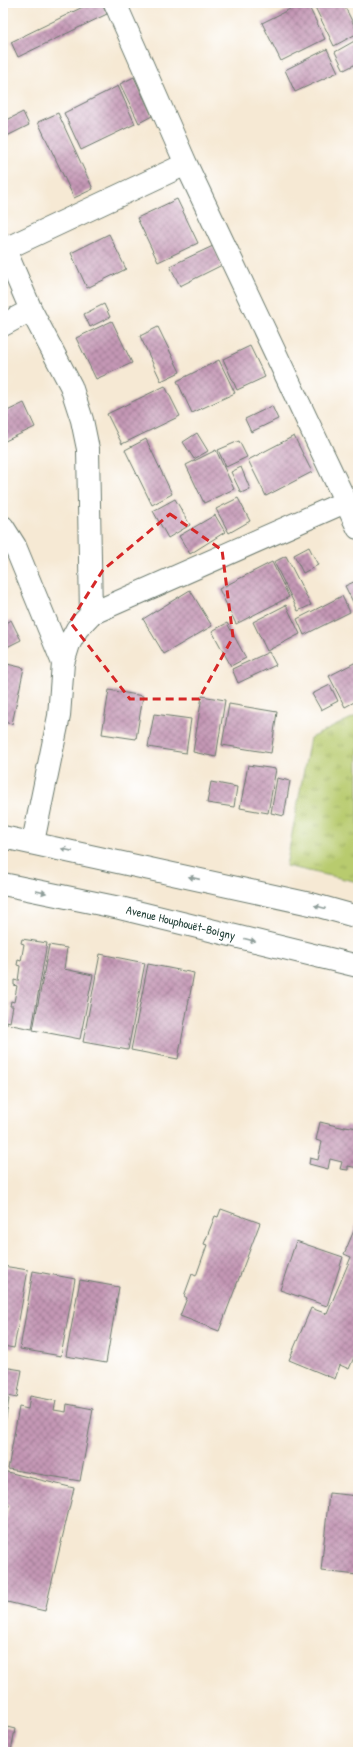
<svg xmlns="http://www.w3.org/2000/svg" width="361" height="1755" viewBox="0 0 361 1755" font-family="'Patrick Hand',sans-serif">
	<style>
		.grass { fill: url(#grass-tufts); stroke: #6c8451 }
		.building { fill: url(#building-cross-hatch) }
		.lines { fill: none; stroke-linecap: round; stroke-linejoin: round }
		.minor-casing { stroke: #6a796c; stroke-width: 24 }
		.trunk-casing { stroke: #6a796c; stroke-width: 24 }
		.minor { stroke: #fff; stroke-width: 22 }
		.trunk { stroke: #fff; stroke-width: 22 }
		.oneway { fill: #8f9e9a }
		.marked { fill: none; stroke: #d62828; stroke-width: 3; stroke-dasharray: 8 5; stroke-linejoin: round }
		.labels { text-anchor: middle; stroke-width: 3.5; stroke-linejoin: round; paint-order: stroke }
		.street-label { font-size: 12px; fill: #1f3d34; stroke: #fff }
	</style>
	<defs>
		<pattern id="grass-tufts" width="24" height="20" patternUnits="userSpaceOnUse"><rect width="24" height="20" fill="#b8cb6e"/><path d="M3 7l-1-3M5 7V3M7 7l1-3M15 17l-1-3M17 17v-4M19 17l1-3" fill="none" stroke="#95a65b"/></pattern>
		<pattern id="building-cross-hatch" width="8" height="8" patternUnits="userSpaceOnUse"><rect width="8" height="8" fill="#c497b5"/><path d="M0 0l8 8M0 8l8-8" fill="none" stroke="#9f7c94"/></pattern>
	</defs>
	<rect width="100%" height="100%" fill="#fff"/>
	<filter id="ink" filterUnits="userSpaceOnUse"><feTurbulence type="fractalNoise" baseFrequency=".025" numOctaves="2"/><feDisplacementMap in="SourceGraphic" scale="8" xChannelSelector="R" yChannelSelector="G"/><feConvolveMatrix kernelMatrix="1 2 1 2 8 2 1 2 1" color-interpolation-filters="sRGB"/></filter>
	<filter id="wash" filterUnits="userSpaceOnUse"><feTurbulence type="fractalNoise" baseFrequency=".012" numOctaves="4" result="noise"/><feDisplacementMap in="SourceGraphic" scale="16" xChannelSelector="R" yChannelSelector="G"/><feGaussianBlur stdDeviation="0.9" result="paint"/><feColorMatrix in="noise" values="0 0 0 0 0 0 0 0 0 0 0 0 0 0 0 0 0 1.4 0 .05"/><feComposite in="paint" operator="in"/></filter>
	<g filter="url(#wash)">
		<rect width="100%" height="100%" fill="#f6e9d4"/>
		<path class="grass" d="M 358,715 L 358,882 L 286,866 L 310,738 Z"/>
		<g id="blocks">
			<path class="building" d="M 91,3 L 102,3 L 107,14 L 18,57 L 11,42 Z
				M 302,3 L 307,3 L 325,39 L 281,61 L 262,23 Z
				M 313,3 L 343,3 L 358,33 L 334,46 Z
				M 358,39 L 358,63 L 344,70 L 335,52 Z
				M 327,49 L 338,72 L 295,92 L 285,70 Z
				M 134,77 L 152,116 L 139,123 L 120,84 Z
				M 118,86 L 135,124 L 81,150 L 64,113 Z
				M 23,112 L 29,125 L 3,138 L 3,122 Z
				M 58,113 L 93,189 L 74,198 L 38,122 Z
				M 177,199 L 198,243 L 158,262 L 137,218 Z
				M 109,234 L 126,269 L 87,288 L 71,253 Z
				M 213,246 L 222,265 L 180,286 L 170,266 Z
				M 104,304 L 110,317 L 90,327 L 84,314 Z
				M 112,321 L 132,363 L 96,379 L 76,338 Z
				M 158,327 L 180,372 L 161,381 L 140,336 Z
				M 250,346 L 265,377 L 237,390 L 223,359 Z
				M 219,360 L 235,393 L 192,413 L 177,381 Z
				M 165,386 L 180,416 L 122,444 L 107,414 Z
				M 24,403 L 35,427 L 3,442 L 3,413 Z
				M 272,406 L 278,419 L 251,432 L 245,419 Z
				M 197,433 L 208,451 L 194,459 L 183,442 Z
				M 294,436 L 312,472 L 266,496 L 248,460 Z
				M 146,439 L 172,494 L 152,505 L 125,450 Z
				M 239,441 L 247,457 L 226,467 L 218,450 Z
				M 216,450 L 234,489 L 204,503 L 186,465 Z
				M 241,467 L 250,489 L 241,493 L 231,472 Z
				M 238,498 L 250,521 L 229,533 L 216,509 Z
				M 175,499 L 190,525 L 168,538 L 153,511 Z
				M 215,515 L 225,532 L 190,554 L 179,536 Z
				M 309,547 L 318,565 L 303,573 L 294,555 Z
				M 286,556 L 311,605 L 298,611 L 274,562 Z
				M 272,562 L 289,597 L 236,624 L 219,589 Z
				M 358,580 L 358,612 L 345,586 Z
				M 190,590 L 212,626 L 164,654 L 143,619 Z
				M 342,596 L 350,612 L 304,635 L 297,619 Z
				M 286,605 L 300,634 L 267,651 L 253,622 Z
				M 11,620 L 21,640 L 3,649 L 3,624 Z
				M 227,623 L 246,658 L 231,666 L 212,631 Z
				M 269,652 L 276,665 L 238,683 L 232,669 Z
				M 358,661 L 358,700 L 345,707 L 329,676 Z
				M 3,663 L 24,668 L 12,724 L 3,722 Z
				M 330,685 L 338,701 L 321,710 L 312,694 Z
				M 109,690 L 143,696 L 136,739 L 102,734 Z
				M 202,696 L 225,700 L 216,757 L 193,752 Z
				M 229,704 L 277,712 L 271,753 L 222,745 Z
				M 154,714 L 191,719 L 186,753 L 148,747 Z
				M 248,765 L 276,769 L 268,813 L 240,808 Z
				M 277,778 L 290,781 L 284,816 L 271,813 Z
				M 211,782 L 237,787 L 234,807 L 207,803 Z
				M 22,939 L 47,943 L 32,1029 L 7,1024 L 7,1021 L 10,1022 L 13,1006 L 10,1006 L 11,1001 L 14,1002 L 17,986 L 14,985 L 14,980 L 18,981 L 20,966 L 17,965 L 18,960 L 21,961 L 24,944 L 21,943 Z
				M 49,945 L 67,948 L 64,969 L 93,975 L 80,1039 L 33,1030 Z
				M 100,954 L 145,963 L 128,1050 L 83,1042 Z
				M 148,964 L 194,973 L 178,1059 L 131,1050 Z
				M 320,1122 L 345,1128 L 345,1126 L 358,1128 L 358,1168 L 348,1166 L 348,1170 L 340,1169 L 342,1162 L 330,1159 L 328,1169 L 309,1164 L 310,1158 L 318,1160 L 322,1142 L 316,1140 Z
				M 221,1209 L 260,1223 L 219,1331 L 180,1316 L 187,1298 L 184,1296 L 192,1274 L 196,1276 L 207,1245 L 204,1244 L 215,1216 L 218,1217 Z
				M 358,1221 L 358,1348 L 349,1369 L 340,1365 L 335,1379 L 289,1360 L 311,1308 L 327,1314 L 351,1257 L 344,1254 Z
				M 296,1241 L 343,1257 L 327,1306 L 280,1290 Z
				M 3,1266 L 28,1270 L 14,1348 L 3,1346 Z
				M 33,1271 L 75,1279 L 61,1356 L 20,1349 Z
				M 80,1280 L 119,1287 L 106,1363 L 66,1356 Z
				M 3,1367 L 22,1370 L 17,1398 L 3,1395 Z
				M 30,1396 L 56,1401 L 54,1410 L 66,1412 L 67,1404 L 93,1409 L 80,1481 L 8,1469 L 19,1407 L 28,1409 Z
				M 3,1398 L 9,1399 L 4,1429 L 3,1429 Z
				M 3,1471 L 74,1488 L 45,1611 L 3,1601 L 3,1532 L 9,1505 L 3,1504 Z
				M 329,1493 L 358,1496 L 358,1575 L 321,1571 Z
				M 3,1726 L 15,1729 L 11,1752 L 3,1752 Z"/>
		</g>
	</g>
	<g filter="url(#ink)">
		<use href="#blocks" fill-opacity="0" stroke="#6a796c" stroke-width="1"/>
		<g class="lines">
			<g class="minor-casing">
				<path id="minor" d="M 115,3 L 186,164 L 358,528
					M 3,245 L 31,310 L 71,386 L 82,420 L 88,449 L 91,614
					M 5,249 L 186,164
					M 3,325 L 31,310
					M 3,527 L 15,546 L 63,663
					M 33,842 L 59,716 L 63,663 L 69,644 L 77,629 L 91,614 L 345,502"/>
			</g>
			<g class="trunk-casing">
				<g id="trunk">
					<path d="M 3,837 L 315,905 L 358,917"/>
					<path id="s1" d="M 3,884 L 120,908 L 358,966"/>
				</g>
			</g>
			<use href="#minor" class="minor"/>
			<use href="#trunk" class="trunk"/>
		</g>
		<defs><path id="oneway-solid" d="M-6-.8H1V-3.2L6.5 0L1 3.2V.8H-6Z"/></defs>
		<g class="oneway">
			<use href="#oneway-solid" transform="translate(67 850) rotate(-167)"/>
			<use href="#oneway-solid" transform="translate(194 878) rotate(-167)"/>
			<use href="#oneway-solid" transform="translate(41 892) rotate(11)"/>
			<use href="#oneway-solid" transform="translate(320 907) rotate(-165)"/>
			<use href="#oneway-solid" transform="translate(250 940) rotate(14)"/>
		</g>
	</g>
	<path class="marked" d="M 170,514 L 222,550 L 233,637 L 199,699 L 130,699 L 70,622 L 103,570 Z"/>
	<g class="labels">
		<g class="street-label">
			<text dy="4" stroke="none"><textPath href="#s1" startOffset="182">Avenue Houphouët-Boigny</textPath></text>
		</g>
	</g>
	<rect width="361" height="1755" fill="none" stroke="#fff" stroke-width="16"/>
</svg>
